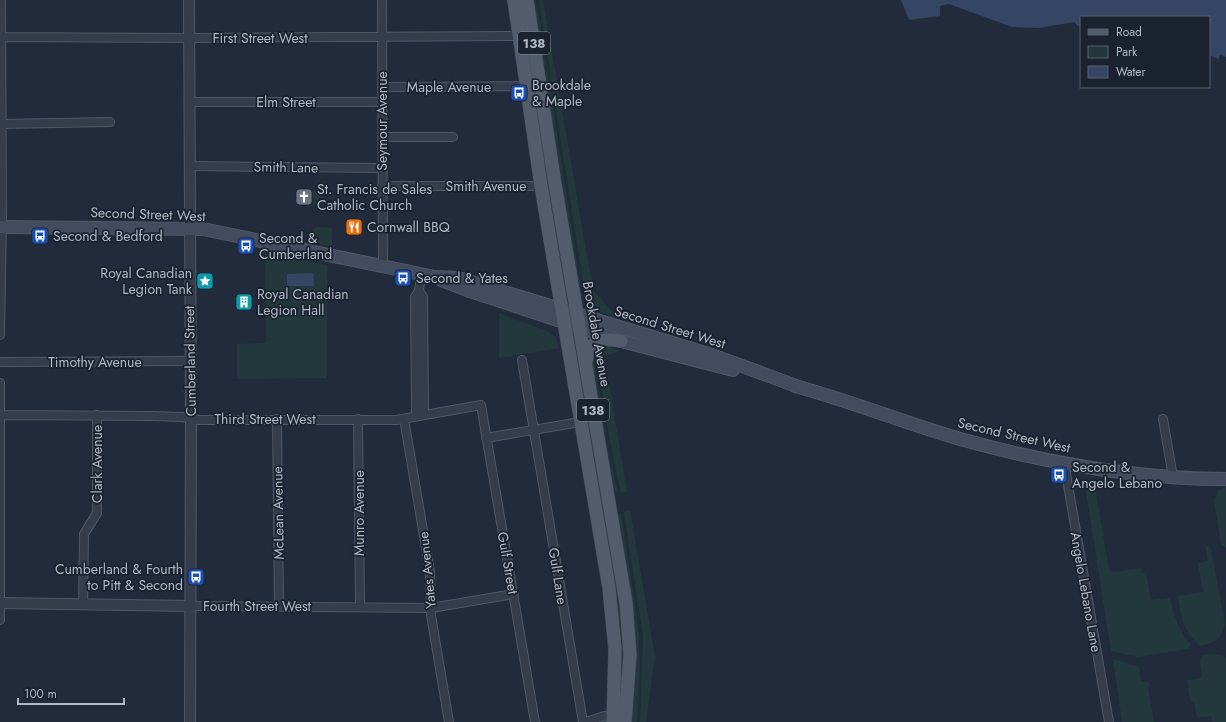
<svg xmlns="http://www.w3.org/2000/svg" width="1226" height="722" viewBox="0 0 1226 722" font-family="Jost,sans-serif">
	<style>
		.green { fill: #23383c }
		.water { fill: #344663 }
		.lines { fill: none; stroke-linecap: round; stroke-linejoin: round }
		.minor-casing { stroke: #505866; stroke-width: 10 }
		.tertiary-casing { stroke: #505866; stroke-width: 12 }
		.secondary-casing { stroke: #505866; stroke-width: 14 }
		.primary-casing { stroke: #3e4654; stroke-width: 14 }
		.minor { stroke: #353d4c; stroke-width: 8 }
		.tertiary { stroke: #353d4c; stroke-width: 10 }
		.secondary { stroke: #434c5f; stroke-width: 12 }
		.primary { stroke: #535c6c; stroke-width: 13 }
		.labels { text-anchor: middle; stroke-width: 3.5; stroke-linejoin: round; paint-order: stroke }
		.shield { fill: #1a2230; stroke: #838b9a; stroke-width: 1 }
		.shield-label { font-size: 13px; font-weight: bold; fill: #b0b8c7 }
		.street-label { font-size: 14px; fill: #b0b8c7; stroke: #1a2230 }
		.poi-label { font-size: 14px; fill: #b0b8c7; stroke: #1a2230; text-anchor: start }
	</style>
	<rect width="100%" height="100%" fill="#212b3b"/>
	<path class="green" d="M 532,0 L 536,0 L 583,302 L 580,302 Z
		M 539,0 L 543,0 L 593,290 L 618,318 L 592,309 L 586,301 Z
		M 320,183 L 329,183 L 328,193 L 324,193 L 323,198 L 318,198 L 318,206 L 313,206 L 313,191 L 320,189 Z
		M 316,227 L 332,228 L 332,246 L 307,241 L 308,235 Z
		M 265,252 L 327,265 L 327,378 L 237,379 L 237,344 L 266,343 Z
		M 499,313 L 547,331 L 555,337 L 559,348 L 499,358 Z
		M 604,345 L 620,351 L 605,356 L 605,358 L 627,492 L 621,493 C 610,446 602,399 597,351 Z
		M 593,353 L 608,451 L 618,492 L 612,489 L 590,367 Z
		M 1084,479 L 1094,481 L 1109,570 L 1114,572 L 1141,568 L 1142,573 L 1146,572 L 1151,600 L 1170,598 C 1174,615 1179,632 1191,644 L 1188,649 L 1138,657 L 1111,651 Z
		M 1226,487 L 1226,547 L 1225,547 L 1221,545 L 1214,500 L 1218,491 Z
		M 630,510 L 655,656 L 646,722 L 640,722 L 643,636 L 624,513 L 625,511 Z
		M 621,512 L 639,634 L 640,672 L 637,722 L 631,722 L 617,517 Z
		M 605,529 L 608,529 L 622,613 L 625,648 L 622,697 L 619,697 L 620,628 Z
		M 1205,544 L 1211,548 L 1225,625 C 1219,641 1216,642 1200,646 C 1183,629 1181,620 1178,596 L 1203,592 L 1198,563 L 1208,561 Z
		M 1210,654 L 1221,655 L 1226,658 L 1226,722 L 1212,722 L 1211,716 L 1197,718 L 1194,701 L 1190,701 L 1187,680 L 1202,678 L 1200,661 L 1202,655 Z
		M 1113,659 L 1139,667 L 1141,682 L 1149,682 L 1150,686 L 1148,687 L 1154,722 L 1122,722 Z"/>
	<path class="water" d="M 901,0 L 1226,0 L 1226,57 L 1220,55 L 1218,59 L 1209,55 L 1209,17 L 1081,17 L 1081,26 L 1078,26 L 1074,22 L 1039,28 L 1012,27 L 949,4 L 940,6 L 940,16 L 909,20 Z
		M 313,273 L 314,286 L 287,286 L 287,274 Z"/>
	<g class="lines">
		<g class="minor-casing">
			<path id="minor" d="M 382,0 L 383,265
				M 0,37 L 189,38 L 519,36
				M 382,87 L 531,86
				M 189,102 L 382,102
				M 1,124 L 110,122
				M 382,137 L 453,137
				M 189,166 L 382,168
				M 382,186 L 541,186
				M 419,291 L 423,297 L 424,415
				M 0,335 L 2,218 L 1,0
				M 522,360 L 583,722
				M 0,362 L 190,361
				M 0,383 L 0,620
				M 0,415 L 152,416 L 182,417 L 199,420 L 397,420 L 481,405 L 535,722
				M 416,416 L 415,297 L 419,291 L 421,274
				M 277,419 L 279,607
				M 358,419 L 360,607
				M 404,419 L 430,571 L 431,615 L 449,722
				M 1163,419 L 1173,477
				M 486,438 L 580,422
				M 1064,462 L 1109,722
				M 83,605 L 84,534 L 97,513 L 97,415
				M 190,606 L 431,608 L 514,594
				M 586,722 L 604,716 L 617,717"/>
		</g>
		<g class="tertiary-casing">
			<path id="tertiary" d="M 189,0 L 191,418 L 190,722
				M 0,603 L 190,606"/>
		</g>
		<g class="secondary-casing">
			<path id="secondary" d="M 0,227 L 203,229 L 435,277 L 458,278 L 712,355 L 802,388
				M 441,280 L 467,290 L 621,341 L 733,370
				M 795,386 C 851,401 904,423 960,439 C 1046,463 1137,479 1226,479"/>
		</g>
		<g class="primary-casing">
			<path id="primary" d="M 514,0 L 541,186 L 609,588 L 615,649 L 613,722
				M 527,0 L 555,184 L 626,603 L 630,654 L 625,722
				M 586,361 C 591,339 600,338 621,341"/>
		</g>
		<use href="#minor" class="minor"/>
		<use href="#tertiary" class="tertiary"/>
		<use href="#secondary" class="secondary"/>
		<use href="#primary" class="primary"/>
	</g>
	<defs>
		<g id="bus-square" transform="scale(0.9)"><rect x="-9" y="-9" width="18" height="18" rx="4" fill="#1a4fb4" stroke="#1a2230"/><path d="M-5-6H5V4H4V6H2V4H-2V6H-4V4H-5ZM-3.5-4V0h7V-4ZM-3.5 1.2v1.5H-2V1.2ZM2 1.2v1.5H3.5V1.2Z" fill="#fff"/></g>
		<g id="church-square" transform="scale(0.9)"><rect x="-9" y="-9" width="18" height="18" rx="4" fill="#6b7280" stroke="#1a2230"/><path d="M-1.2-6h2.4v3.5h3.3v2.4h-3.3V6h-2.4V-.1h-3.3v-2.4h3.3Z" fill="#fff"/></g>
		<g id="restaurant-square" transform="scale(0.9)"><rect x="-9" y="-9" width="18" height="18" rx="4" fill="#e8710a" stroke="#1a2230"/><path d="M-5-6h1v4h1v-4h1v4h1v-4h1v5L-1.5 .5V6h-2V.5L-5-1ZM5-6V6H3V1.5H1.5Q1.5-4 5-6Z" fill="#fff"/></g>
		<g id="sight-square" transform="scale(0.9)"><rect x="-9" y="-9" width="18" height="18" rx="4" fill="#0f9aa8" stroke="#1a2230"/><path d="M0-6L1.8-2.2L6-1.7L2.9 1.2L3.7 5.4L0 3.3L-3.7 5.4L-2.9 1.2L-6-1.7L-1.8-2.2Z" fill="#fff"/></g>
		<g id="building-square" transform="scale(0.9)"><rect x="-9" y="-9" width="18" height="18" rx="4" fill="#0f9aa8" stroke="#1a2230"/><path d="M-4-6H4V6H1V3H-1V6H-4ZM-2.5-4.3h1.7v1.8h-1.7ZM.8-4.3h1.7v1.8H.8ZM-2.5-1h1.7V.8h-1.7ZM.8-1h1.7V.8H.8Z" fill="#fff"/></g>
	</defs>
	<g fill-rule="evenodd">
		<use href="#bus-square" x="519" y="93"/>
		<use href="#church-square" x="304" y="197"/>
		<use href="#restaurant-square" x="354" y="227"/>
		<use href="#bus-square" x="40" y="236"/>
		<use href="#bus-square" x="246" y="246"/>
		<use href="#bus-square" x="403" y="278"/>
		<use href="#sight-square" x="205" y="281"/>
		<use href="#building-square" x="244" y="302"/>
		<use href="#bus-square" x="1059" y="475"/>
		<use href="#bus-square" x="196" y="577"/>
	</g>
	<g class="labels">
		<g class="shield">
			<rect x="518" y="32" width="32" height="22" rx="3"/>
			<rect x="577" y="399" width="32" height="22" rx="3"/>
		</g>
		<g class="shield-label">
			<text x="534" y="48">138</text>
			<text x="593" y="415">138</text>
		</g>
		<g class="street-label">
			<text x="260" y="43">First Street West</text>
			<text x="449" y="92">Maple Avenue</text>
			<text x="286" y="107">Elm Street</text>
			<text transform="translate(382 121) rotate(-90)" y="5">Seymour Avenue</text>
			<text transform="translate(286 167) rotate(1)" y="5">Smith Lane</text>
			<text x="486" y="191">Smith Avenue</text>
			<text transform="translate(148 214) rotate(2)" y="5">Second Street West</text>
			<text transform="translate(670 327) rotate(17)" y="5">Second Street West</text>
			<text transform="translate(597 334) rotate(80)" y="5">Brookdale Avenue</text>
			<text transform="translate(190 361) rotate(-91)" y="5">Cumberland Street</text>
			<text x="95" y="367">Timothy Avenue</text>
			<text x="265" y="424">Third Street West</text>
			<text transform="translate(1014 435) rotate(13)" y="5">Second Street West</text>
			<text transform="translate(97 464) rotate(-90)" y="5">Clark Avenue</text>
			<text transform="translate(278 513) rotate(-91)" y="5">McLean Avenue</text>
			<text transform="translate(359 513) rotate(-90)" y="5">Munro Avenue</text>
			<text transform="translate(508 563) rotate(80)" y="5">Gulf Street</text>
			<text transform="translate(427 570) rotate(-96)" y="5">Yates Avenue</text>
			<text transform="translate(558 576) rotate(81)" y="5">Gulf Lane</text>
			<text transform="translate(1086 592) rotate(80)" y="5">Angelo Lebano Lane</text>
			<text x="257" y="611">Fourth Street West</text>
		</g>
		<g class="poi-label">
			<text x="532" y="90">Brookdale<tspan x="532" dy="16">&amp; Maple</tspan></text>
			<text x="317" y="194">St. Francis de Sales<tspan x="317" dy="16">Catholic Church</tspan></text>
			<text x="367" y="232">Cornwall BBQ</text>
			<text x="53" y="241">Second &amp; Bedford</text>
			<text x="259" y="243">Second &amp;<tspan x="259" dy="16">Cumberland</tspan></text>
			<text x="192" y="278" text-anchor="end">Royal Canadian<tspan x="192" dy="16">Legion Tank</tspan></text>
			<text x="416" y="283">Second &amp; Yates</text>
			<text x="257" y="299">Royal Canadian<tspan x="257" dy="16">Legion Hall</tspan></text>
			<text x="1072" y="472">Second &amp;<tspan x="1072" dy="16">Angelo Lebano</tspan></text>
			<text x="183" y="574" text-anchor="end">Cumberland &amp; Fourth<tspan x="183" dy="16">to Pitt &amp; Second</tspan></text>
		</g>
	</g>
	<rect x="1080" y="16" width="130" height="72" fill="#1a2230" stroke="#565e6c"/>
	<rect x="1088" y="29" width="20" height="6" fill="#535c6c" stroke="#565e6c"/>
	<text x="1116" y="36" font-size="12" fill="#b0b8c7">Road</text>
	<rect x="1088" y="46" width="20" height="12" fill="#23383c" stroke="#565e6c"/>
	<text x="1116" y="56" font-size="12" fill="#b0b8c7">Park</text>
	<rect x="1088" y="66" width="20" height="12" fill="#344663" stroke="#565e6c"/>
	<text x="1116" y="76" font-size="12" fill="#b0b8c7">Water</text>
	<path d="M18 698v6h106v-6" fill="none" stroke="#b0b8c7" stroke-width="2"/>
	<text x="24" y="698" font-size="12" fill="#b0b8c7" stroke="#1a2230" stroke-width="3" paint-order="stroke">100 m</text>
</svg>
